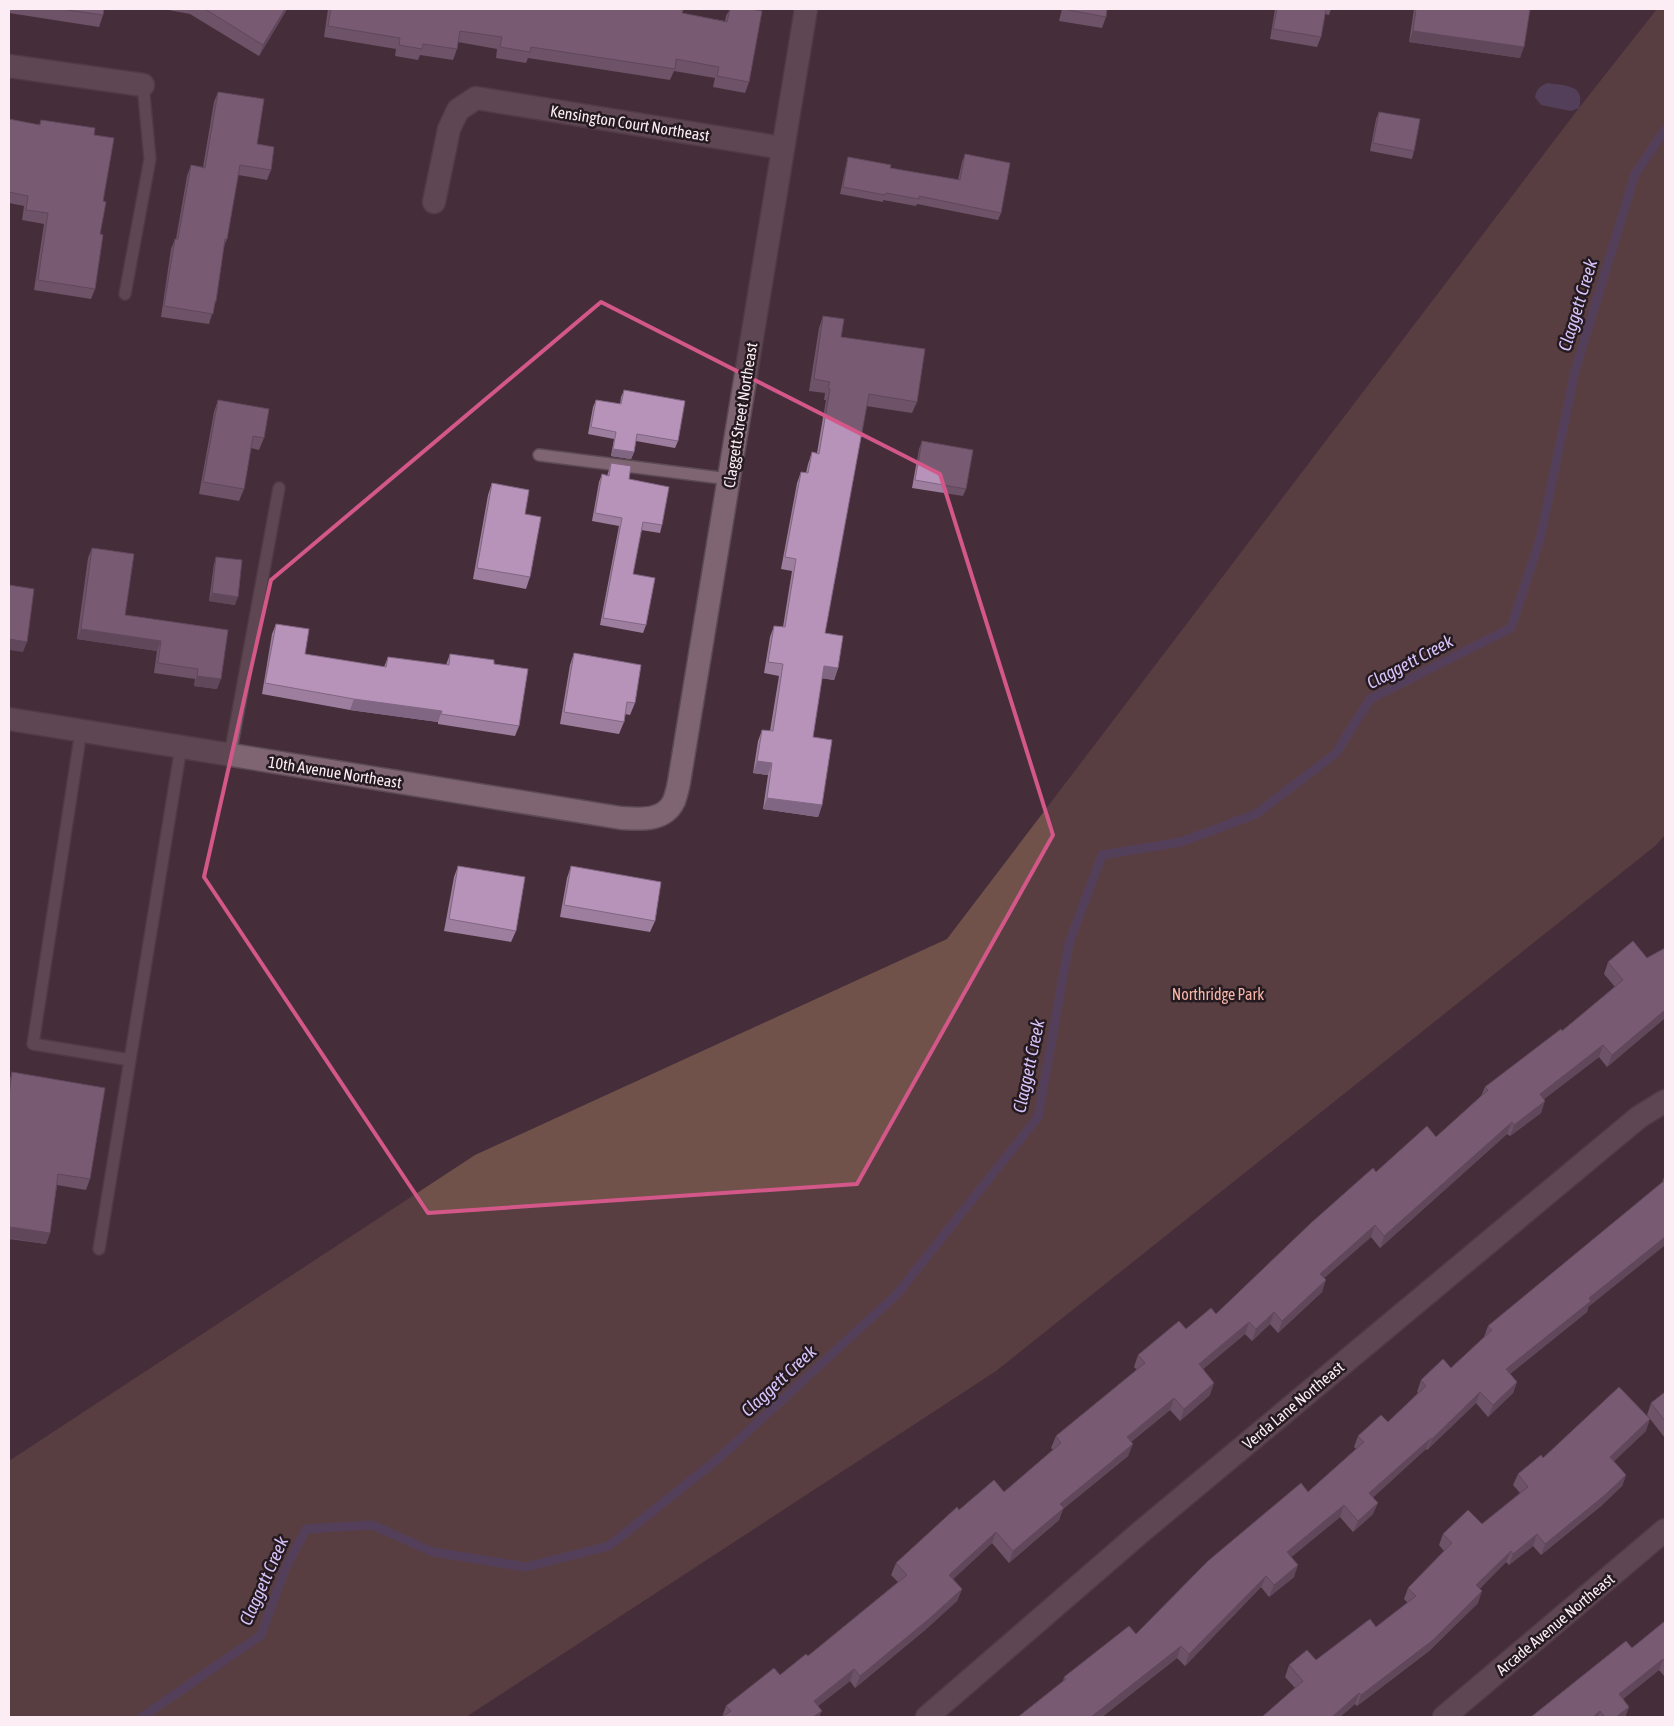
<svg xmlns="http://www.w3.org/2000/svg" width="1674" height="1726" viewBox="0 0 1674 1726" font-family="'Asap Condensed',sans-serif">
	<style>
		.green { fill: #71524b }
		.water { fill: #675681 }
		.lines { fill: none; stroke-linecap: round; stroke-linejoin: round }
		.stream { stroke: #675681; stroke-width: 9 }
		.service-casing { stroke: #5c4a54; stroke-width: 14 }
		.minor-casing { stroke: #5c4a54; stroke-width: 25 }
		.service { stroke: #7f6572; stroke-width: 11 }
		.minor { stroke: #7f6572; stroke-width: 22 }
		.wall { fill: #9d7e9f }
		.shaded-wall { fill: #806682 }
		.building { fill: #b792b9; stroke: #806682 }
		.marked { fill: none; stroke: #d35889; stroke-width: 4; stroke-linejoin: round }
		.labels { text-anchor: middle; stroke-width: 5; stroke-linejoin: round; paint-order: stroke }
		.street-label { font-size: 16px; fill: #fcedf4; stroke: #241a1f }
		.park-label { font-size: 16px; fill: #f6b5a7; stroke: #241a1f }
		.water-label { font-size: 18px; font-style: italic; fill: #d8c2fa; stroke: #241a1f }
	</style>
	<rect width="100%" height="100%" fill="#452e3a"/>
	<path class="green" d="M 1657,9 L 1665,9 L 1665,835 L 1655,846 L 996,1371 L 466,1717 L 9,1717 L 9,1461 L 475,1155 L 947,939 L 1579,108 Z"/>
	<path class="water" d="M 1547,83 C 1565,86 1586,84 1579,108 L 1571,111 L 1541,105 L 1535,97 C 1537,89 1540,86 1547,83 Z"/>
	<g class="lines">
		<path class="stream" d="M 142,1717 L 261,1635 L 285,1569 L 306,1529 L 372,1525 L 433,1552 L 526,1567 L 609,1546 L 719,1458 L 897,1294 L 1038,1117 L 1069,943 L 1102,855 L 1181,842 L 1256,814 L 1336,753 L 1370,699 L 1511,628 L 1540,539 L 1575,371 L 1635,174 L 1665,130"/>
		<g class="service-casing">
			<path id="service" d="M 125,294 L 150,159 L 143,85
				M 539,455 L 729,479
				M 81,731 L 33,1044 L 130,1060 L 181,747
				M 230,755 L 279,488
				M 99,1249 L 130,1060"/>
		</g>
		<g class="minor-casing">
			<path id="minor" d="M 9,66 L 143,85
				M 434,202 L 449,129 L 458,110 L 476,98 L 783,148
				M 9,719 L 621,818 C 640,819 664,822 674,801 C 676,795 678,788 679,782 L 806,9
				M 927,1717 L 1142,1531 L 1639,1117 L 1665,1101
				M 1444,1717 L 1665,1530"/>
		</g>
		<use href="#service" class="service"/>
		<use href="#minor" class="minor"/>
	</g>
	<path class="wall" d="M 9,9 L 104,9 L 103,15 L 99,27 L 9,13 Z
		M 163,9 L 287,9 L 259,56 L 190,14 Z
		M 328,9 L 672,9 L 682,13 L 725,21 L 726,16 L 730,9 L 749,82 L 745,93 L 713,87 L 715,78 L 674,71 L 670,80 L 528,58 L 526,63 L 496,58 L 497,49 L 458,42 L 457,49 L 453,60 L 420,55 L 418,60 L 395,56 L 396,49 L 324,37 Z
		M 1062,9 L 1107,9 L 1106,17 L 1102,28 L 1059,21 Z
		M 1275,9 L 1331,9 L 1329,15 L 1325,14 L 1321,37 L 1317,47 L 1270,39 Z
		M 1414,9 L 1530,9 L 1520,58 L 1409,42 Z
		M 218,92 L 257,144 L 271,170 L 267,180 L 238,175 L 227,239 L 224,246 L 216,301 L 209,324 L 161,317 L 171,249 L 175,239 L 176,239 L 187,176 L 191,165 L 203,167 L 214,102 Z
		M 1379,112 L 1414,151 L 1412,159 L 1370,151 L 1376,119 Z
		M 9,119 L 39,125 L 41,120 L 94,135 L 103,201 L 95,289 L 91,299 L 34,290 L 44,224 L 22,220 L 24,206 L 9,203 Z
		M 965,154 L 1001,213 L 998,220 L 917,204 L 916,206 L 883,200 L 883,202 L 840,194 L 846,165 L 848,157 L 890,168 L 958,180 L 962,162 Z
		M 823,316 L 841,337 L 917,402 L 912,413 L 866,406 L 825,633 L 838,668 L 834,680 L 822,678 L 813,737 L 822,805 L 818,817 L 763,809 L 768,775 L 753,773 L 758,741 L 762,730 L 770,731 L 779,676 L 764,673 L 770,637 L 774,626 L 783,627 L 792,571 L 781,569 L 797,483 L 801,472 L 806,473 L 808,464 L 812,452 L 817,453 L 826,400 L 824,400 L 825,393 L 809,391 L 819,328 Z
		M 624,390 L 678,441 L 675,448 L 636,441 L 634,452 L 631,459 L 611,456 L 614,439 L 588,434 L 593,407 L 596,400 L 620,404 L 621,397 Z
		M 218,400 L 264,438 L 259,450 L 251,448 L 244,489 L 239,501 L 199,494 L 214,412 Z
		M 922,441 L 966,489 L 963,496 L 912,488 L 919,449 Z
		M 611,463 L 629,479 L 662,525 L 660,533 L 641,530 L 633,574 L 646,625 L 643,633 L 600,625 L 619,526 L 592,521 L 599,482 L 602,474 L 607,476 Z
		M 492,483 L 525,514 L 530,577 L 526,589 L 473,579 L 488,495 Z
		M 92,548 L 125,615 L 228,630 L 217,689 L 194,686 L 195,679 L 154,673 L 157,651 L 77,639 L 88,558 Z
		M 216,557 L 235,605 L 209,601 L 214,564 Z
		M 276,624 L 305,654 L 384,667 L 388,657 L 446,665 L 450,654 L 494,664 L 519,726 L 515,736 L 438,724 L 438,722 L 350,710 L 262,694 L 272,634 Z
		M 574,653 L 635,703 L 630,715 L 625,714 L 624,722 L 619,734 L 560,724 L 570,665 Z
		M 458,866 L 516,931 L 511,942 L 444,931 L 454,877 Z
		M 571,866 L 655,921 L 650,932 L 560,917 L 567,878 Z
		M 1665,948 L 1665,1018 L 1607,1067 L 1599,1057 L 1544,1099 L 1541,1113 L 1510,1136 L 1507,1134 L 1380,1248 L 1371,1237 L 1324,1278 L 1322,1292 L 1278,1333 L 1270,1324 L 1252,1341 L 1245,1334 L 1203,1369 L 1210,1395 L 1180,1421 L 1170,1410 L 1131,1442 L 1128,1456 L 1063,1509 L 1059,1520 L 1009,1563 L 992,1543 L 953,1579 L 962,1589 L 957,1601 L 925,1630 L 855,1688 L 850,1681 L 818,1706 L 722,1717 L 726,1706 L 780,1675 L 808,1656 L 898,1582 L 891,1575 L 896,1563 L 959,1510 L 1004,1492 L 1053,1450 L 1051,1448 L 1056,1436 L 1137,1370 L 1134,1367 L 1138,1355 L 1186,1329 L 1216,1314 L 1376,1172 L 1436,1137 L 1481,1096 L 1485,1087 L 1562,1031 L 1615,987 L 1604,974 L 1608,962 L 1647,958 Z
		M 12,1072 L 90,1179 L 86,1190 L 57,1185 L 50,1233 L 46,1244 L 9,1239 L 9,1241 L 9,1082 Z
		M 1665,1176 L 1665,1245 L 1588,1307 L 1587,1312 L 1510,1374 L 1517,1382 L 1513,1393 L 1488,1417 L 1476,1403 L 1427,1450 L 1426,1449 L 1373,1497 L 1373,1514 L 1353,1532 L 1340,1517 L 1291,1557 L 1294,1577 L 1269,1597 L 1261,1587 L 1185,1666 L 1177,1658 L 1102,1717 L 1018,1717 L 1063,1681 L 1064,1677 L 1136,1634 L 1308,1492 L 1356,1449 L 1354,1447 L 1358,1436 L 1388,1422 L 1418,1393 L 1417,1392 L 1421,1380 L 1451,1368 L 1484,1337 L 1488,1326 L 1662,1183 L 1664,1177 Z
		M 1665,1392 L 1665,1438 L 1647,1415 L 1651,1403 Z
		M 1646,1431 L 1613,1461 L 1626,1475 L 1622,1486 L 1601,1506 L 1541,1555 L 1533,1546 L 1509,1565 L 1506,1562 L 1479,1589 L 1478,1603 L 1429,1651 L 1357,1706 L 1355,1704 L 1340,1717 L 1262,1717 L 1295,1688 L 1285,1677 L 1289,1665 L 1316,1660 L 1376,1627 L 1408,1603 L 1404,1599 L 1408,1588 L 1444,1551 L 1439,1545 L 1443,1534 L 1482,1524 L 1520,1493 L 1513,1485 L 1518,1474 L 1543,1458 Z
		M 1665,1621 L 1665,1677 L 1659,1670 L 1623,1699 L 1629,1707 L 1625,1717 L 1531,1717 L 1632,1648 Z"/>
	<path class="shaded-wall" d="M 285,9 L 287,9 L 286,11 L 259,56 L 263,45 Z
		M 1413,31 L 1524,47 L 1520,58 L 1409,42 Z
		M 613,449 L 634,452 L 631,459 L 611,456 Z
		M 212,593 L 238,597 L 235,605 L 209,601 Z
		M 81,629 L 161,641 L 157,651 L 77,639 Z
		M 9,639 L 27,642 L 23,652 L 9,650 Z
		M 824,666 L 838,668 L 834,680 L 819,678 Z
		M 197,676 L 221,679 L 217,689 L 194,686 Z
		M 354,699 L 442,711 L 438,722 L 350,710 Z
		M 757,761 L 772,763 L 768,775 L 753,773 Z
		M 767,798 L 822,805 L 818,817 L 763,809 Z
		M 1665,1010 L 1665,1018 L 1607,1067 L 1612,1055 Z
		M 1603,1045 L 1599,1057 L 1535,1106 L 1540,1094 Z
		M 1545,1101 L 1541,1113 L 1510,1136 L 1514,1125 Z
		M 1512,1122 L 1507,1134 L 1380,1248 L 1384,1236 Z
		M 1375,1225 L 1371,1237 L 1316,1285 L 1320,1274 Z
		M 11,1227 L 50,1233 L 46,1244 L 9,1238 Z
		M 1665,1237 L 1665,1245 L 1588,1307 L 1587,1312 L 1501,1381 L 1506,1369 L 1589,1298 Z
		M 1326,1280 L 1322,1292 L 1278,1333 L 1282,1321 Z
		M 1274,1312 L 1270,1324 L 1252,1341 L 1256,1329 Z
		M 1249,1322 L 1245,1334 L 1195,1376 L 1199,1364 Z
		M 1517,1382 L 1513,1393 L 1488,1417 L 1493,1405 Z
		M 1214,1383 L 1210,1395 L 1180,1421 L 1184,1409 Z
		M 1480,1392 L 1476,1403 L 1427,1450 L 1432,1439 Z
		M 1174,1398 L 1170,1410 L 1122,1449 L 1127,1437 Z
		M 1650,1419 L 1646,1431 L 1606,1469 L 1610,1457 Z
		M 1431,1438 L 1426,1449 L 1365,1505 L 1369,1493 Z
		M 1133,1444 L 1128,1456 L 1063,1509 L 1059,1520 L 1009,1563 L 1013,1551 L 1060,1504 Z
		M 1626,1475 L 1622,1486 L 1601,1506 L 1541,1555 L 1545,1544 Z
		M 1378,1503 L 1373,1514 L 1353,1532 L 1358,1521 Z
		M 1344,1505 L 1340,1517 L 1283,1564 L 1287,1552 Z
		M 996,1532 L 992,1543 L 945,1587 L 949,1575 Z
		M 1537,1534 L 1533,1546 L 1509,1565 L 1513,1554 Z
		M 1511,1551 L 1506,1562 L 1472,1597 L 1476,1585 Z
		M 1298,1565 L 1294,1577 L 1269,1597 L 1274,1585 Z
		M 1266,1576 L 1261,1587 L 1185,1666 L 1189,1654 Z
		M 962,1589 L 957,1601 L 925,1630 L 855,1688 L 860,1676 Z
		M 1482,1591 L 1478,1603 L 1429,1651 L 1357,1706 L 1361,1695 Z
		M 1181,1646 L 1177,1658 L 1102,1717 L 1091,1717 Z
		M 1663,1659 L 1659,1670 L 1615,1705 L 1619,1694 Z
		M 854,1669 L 850,1681 L 810,1712 L 814,1701 Z
		M 1359,1693 L 1355,1704 L 1340,1717 L 1332,1717 Z
		M 1629,1707 L 1625,1717 L 1616,1717 Z
		M 822,1711 L 819,1717 L 813,1717 Z
		M 1600,1711 L 1598,1717 L 1593,1717 Z"/>
	<path class="building" d="M 61,9 L 104,9 L 103,15 Z
		M 205,9 L 285,9 L 263,45 Z
		M 331,9 L 672,9 L 683,10 L 682,13 L 727,22 L 730,9 L 750,9 L 762,11 L 749,82 L 717,76 L 719,67 L 676,59 L 675,69 L 531,47 L 530,52 L 500,47 L 502,37 L 460,31 L 457,49 L 423,44 L 422,49 L 399,45 L 400,38 L 328,26 Z
		M 1064,9 L 1107,9 L 1106,17 Z
		M 1277,9 L 1326,9 L 1321,37 L 1273,29 Z
		M 1416,9 L 1530,9 L 1524,47 L 1413,31 Z
		M 218,92 L 264,99 L 257,144 L 274,147 L 271,170 L 240,165 L 227,239 L 225,239 L 216,301 L 215,301 L 213,314 L 164,306 L 175,239 L 178,239 L 191,165 L 205,168 Z
		M 1379,112 L 1420,119 L 1414,151 L 1373,143 Z
		M 9,119 L 40,125 L 41,120 L 95,128 L 94,135 L 114,138 L 103,201 L 106,202 L 100,234 L 103,235 L 95,289 L 38,280 L 48,213 L 26,210 L 28,196 L 9,192 Z
		M 965,154 L 1010,163 L 1001,213 L 919,196 L 919,199 L 886,193 L 885,195 L 843,187 L 848,157 L 891,165 L 890,168 L 960,180 Z
		M 823,316 L 844,319 L 841,337 L 925,349 L 917,402 L 869,394 L 825,633 L 843,636 L 838,668 L 824,666 L 813,737 L 832,740 L 822,805 L 767,798 L 772,763 L 757,761 L 762,730 L 773,731 L 783,664 L 768,662 L 774,626 L 785,627 L 796,559 L 785,557 L 801,472 L 808,473 L 812,452 L 819,454 L 830,389 L 828,388 L 830,382 L 814,379 Z
		M 624,390 L 685,401 L 678,441 L 637,434 L 634,452 L 613,449 L 616,432 L 591,427 L 596,400 L 621,404 Z
		M 218,400 L 269,409 L 264,438 L 253,436 L 244,489 L 203,482 Z
		M 922,441 L 973,450 L 966,489 L 915,480 Z
		M 611,463 L 631,466 L 629,479 L 669,487 L 662,525 L 643,522 L 633,574 L 655,578 L 646,625 L 603,618 L 622,518 L 595,513 L 602,474 L 609,476 Z
		M 492,483 L 529,490 L 525,514 L 541,517 L 530,577 L 477,568 Z
		M 92,548 L 134,554 L 125,615 L 228,630 L 221,679 L 197,676 L 198,669 L 158,663 L 161,641 L 81,629 Z
		M 216,557 L 242,560 L 238,597 L 212,593 Z
		M 9,585 L 34,589 L 27,642 L 9,639 Z
		M 276,624 L 309,629 L 305,654 L 386,667 L 388,657 L 449,665 L 450,654 L 494,660 L 494,664 L 528,669 L 519,726 L 441,714 L 442,711 L 354,699 L 265,683 Z
		M 574,653 L 641,665 L 635,703 L 627,702 L 624,722 L 564,712 Z
		M 458,866 L 525,877 L 516,931 L 449,919 Z
		M 571,866 L 661,882 L 655,921 L 564,905 Z
		M 1633,941 L 1647,958 L 1665,948 L 1665,1010 L 1612,1055 L 1603,1045 L 1540,1094 L 1545,1101 L 1514,1125 L 1512,1122 L 1384,1236 L 1375,1225 L 1320,1274 L 1326,1280 L 1282,1321 L 1274,1312 L 1256,1329 L 1249,1322 L 1199,1364 L 1214,1383 L 1184,1409 L 1174,1398 L 1127,1437 L 1133,1444 L 1060,1504 L 1064,1508 L 1013,1551 L 996,1532 L 949,1575 L 962,1589 L 930,1618 L 860,1676 L 854,1669 L 814,1701 L 822,1711 L 813,1717 L 722,1717 L 731,1711 L 726,1706 L 774,1668 L 780,1675 L 806,1654 L 808,1656 L 907,1575 L 896,1563 L 957,1507 L 959,1510 L 994,1480 L 1004,1492 L 1061,1443 L 1056,1436 L 1145,1363 L 1138,1355 L 1179,1321 L 1186,1329 L 1211,1308 L 1216,1314 L 1311,1223 L 1373,1168 L 1376,1172 L 1427,1126 L 1436,1137 L 1488,1090 L 1485,1087 L 1561,1029 L 1562,1031 L 1623,980 L 1608,962 Z
		M 12,1072 L 105,1088 L 90,1179 L 58,1174 L 50,1233 L 11,1227 L 9,1240 L 9,1095 Z
		M 1665,1180 L 1665,1237 L 1589,1298 L 1591,1301 L 1506,1369 L 1517,1382 L 1493,1405 L 1480,1392 L 1432,1439 L 1431,1438 L 1369,1493 L 1378,1503 L 1358,1521 L 1344,1505 L 1287,1552 L 1298,1565 L 1274,1585 L 1266,1576 L 1189,1654 L 1181,1646 L 1091,1717 L 1018,1717 L 1066,1679 L 1064,1677 L 1129,1626 L 1136,1634 L 1208,1561 L 1301,1483 L 1308,1492 L 1364,1442 L 1358,1436 L 1381,1415 L 1388,1422 L 1426,1386 L 1421,1380 L 1443,1359 L 1451,1368 L 1492,1330 L 1488,1326 Z
		M 1619,1387 L 1650,1419 L 1610,1457 L 1626,1475 L 1605,1495 L 1545,1544 L 1537,1534 L 1513,1554 L 1511,1551 L 1476,1585 L 1482,1591 L 1433,1640 L 1361,1695 L 1359,1693 L 1332,1717 L 1262,1717 L 1303,1681 L 1289,1665 L 1307,1650 L 1316,1660 L 1370,1619 L 1376,1627 L 1416,1596 L 1408,1588 L 1452,1543 L 1443,1534 L 1468,1510 L 1482,1524 L 1528,1487 L 1518,1474 L 1541,1455 L 1543,1458 Z
		M 1665,1392 L 1665,1421 L 1651,1403 Z
		M 1665,1621 L 1665,1661 L 1663,1659 L 1619,1694 L 1629,1707 L 1616,1717 L 1605,1717 L 1600,1711 L 1593,1717 L 1531,1717 L 1626,1641 L 1632,1648 Z"/>
	<path d="M0 0H1674V1726H0ZM 601,302 L 940,474 L 1053,835 L 857,1184 L 428,1213 L 204,877 L 271,580 Z" fill="#452e3a" fill-opacity=".55" fill-rule="evenodd"/>
	<path class="marked" d="M 601,302 L 940,474 L 1053,835 L 857,1184 L 428,1213 L 204,877 L 271,580 Z"/>
	<g class="labels">
		<g class="street-label">
			<text transform="translate(630 123) rotate(9)" y="6">Kensington Court Northeast</text>
			<text transform="translate(740 415) rotate(-81)" y="6">Claggett Street Northeast</text>
			<text transform="translate(335 772) rotate(9)" y="6">10th Avenue Northeast</text>
			<text transform="translate(1293 1405) rotate(-40)" y="6">Verda Lane Northeast</text>
			<text transform="translate(1555 1624) rotate(-40)" y="6">Arcade Avenue Northeast</text>
		</g>
		<g class="park-label">
			<text x="1218" y="1000">Northridge Park</text>
		</g>
		<g class="water-label">
			<text transform="translate(1578 305) rotate(-73)" y="6">Claggett Creek</text>
			<text transform="translate(1410 662) rotate(-28)" y="6">Claggett Creek</text>
			<text transform="translate(1029 1066) rotate(-78)" y="6">Claggett Creek</text>
			<text transform="translate(779 1381) rotate(-43)" y="6">Claggett Creek</text>
			<text transform="translate(264 1581) rotate(-66)" y="6">Claggett Creek</text>
		</g>
	</g>
	<rect width="1674" height="1726" fill="none" stroke="#fcedf4" stroke-width="20"/>
</svg>
